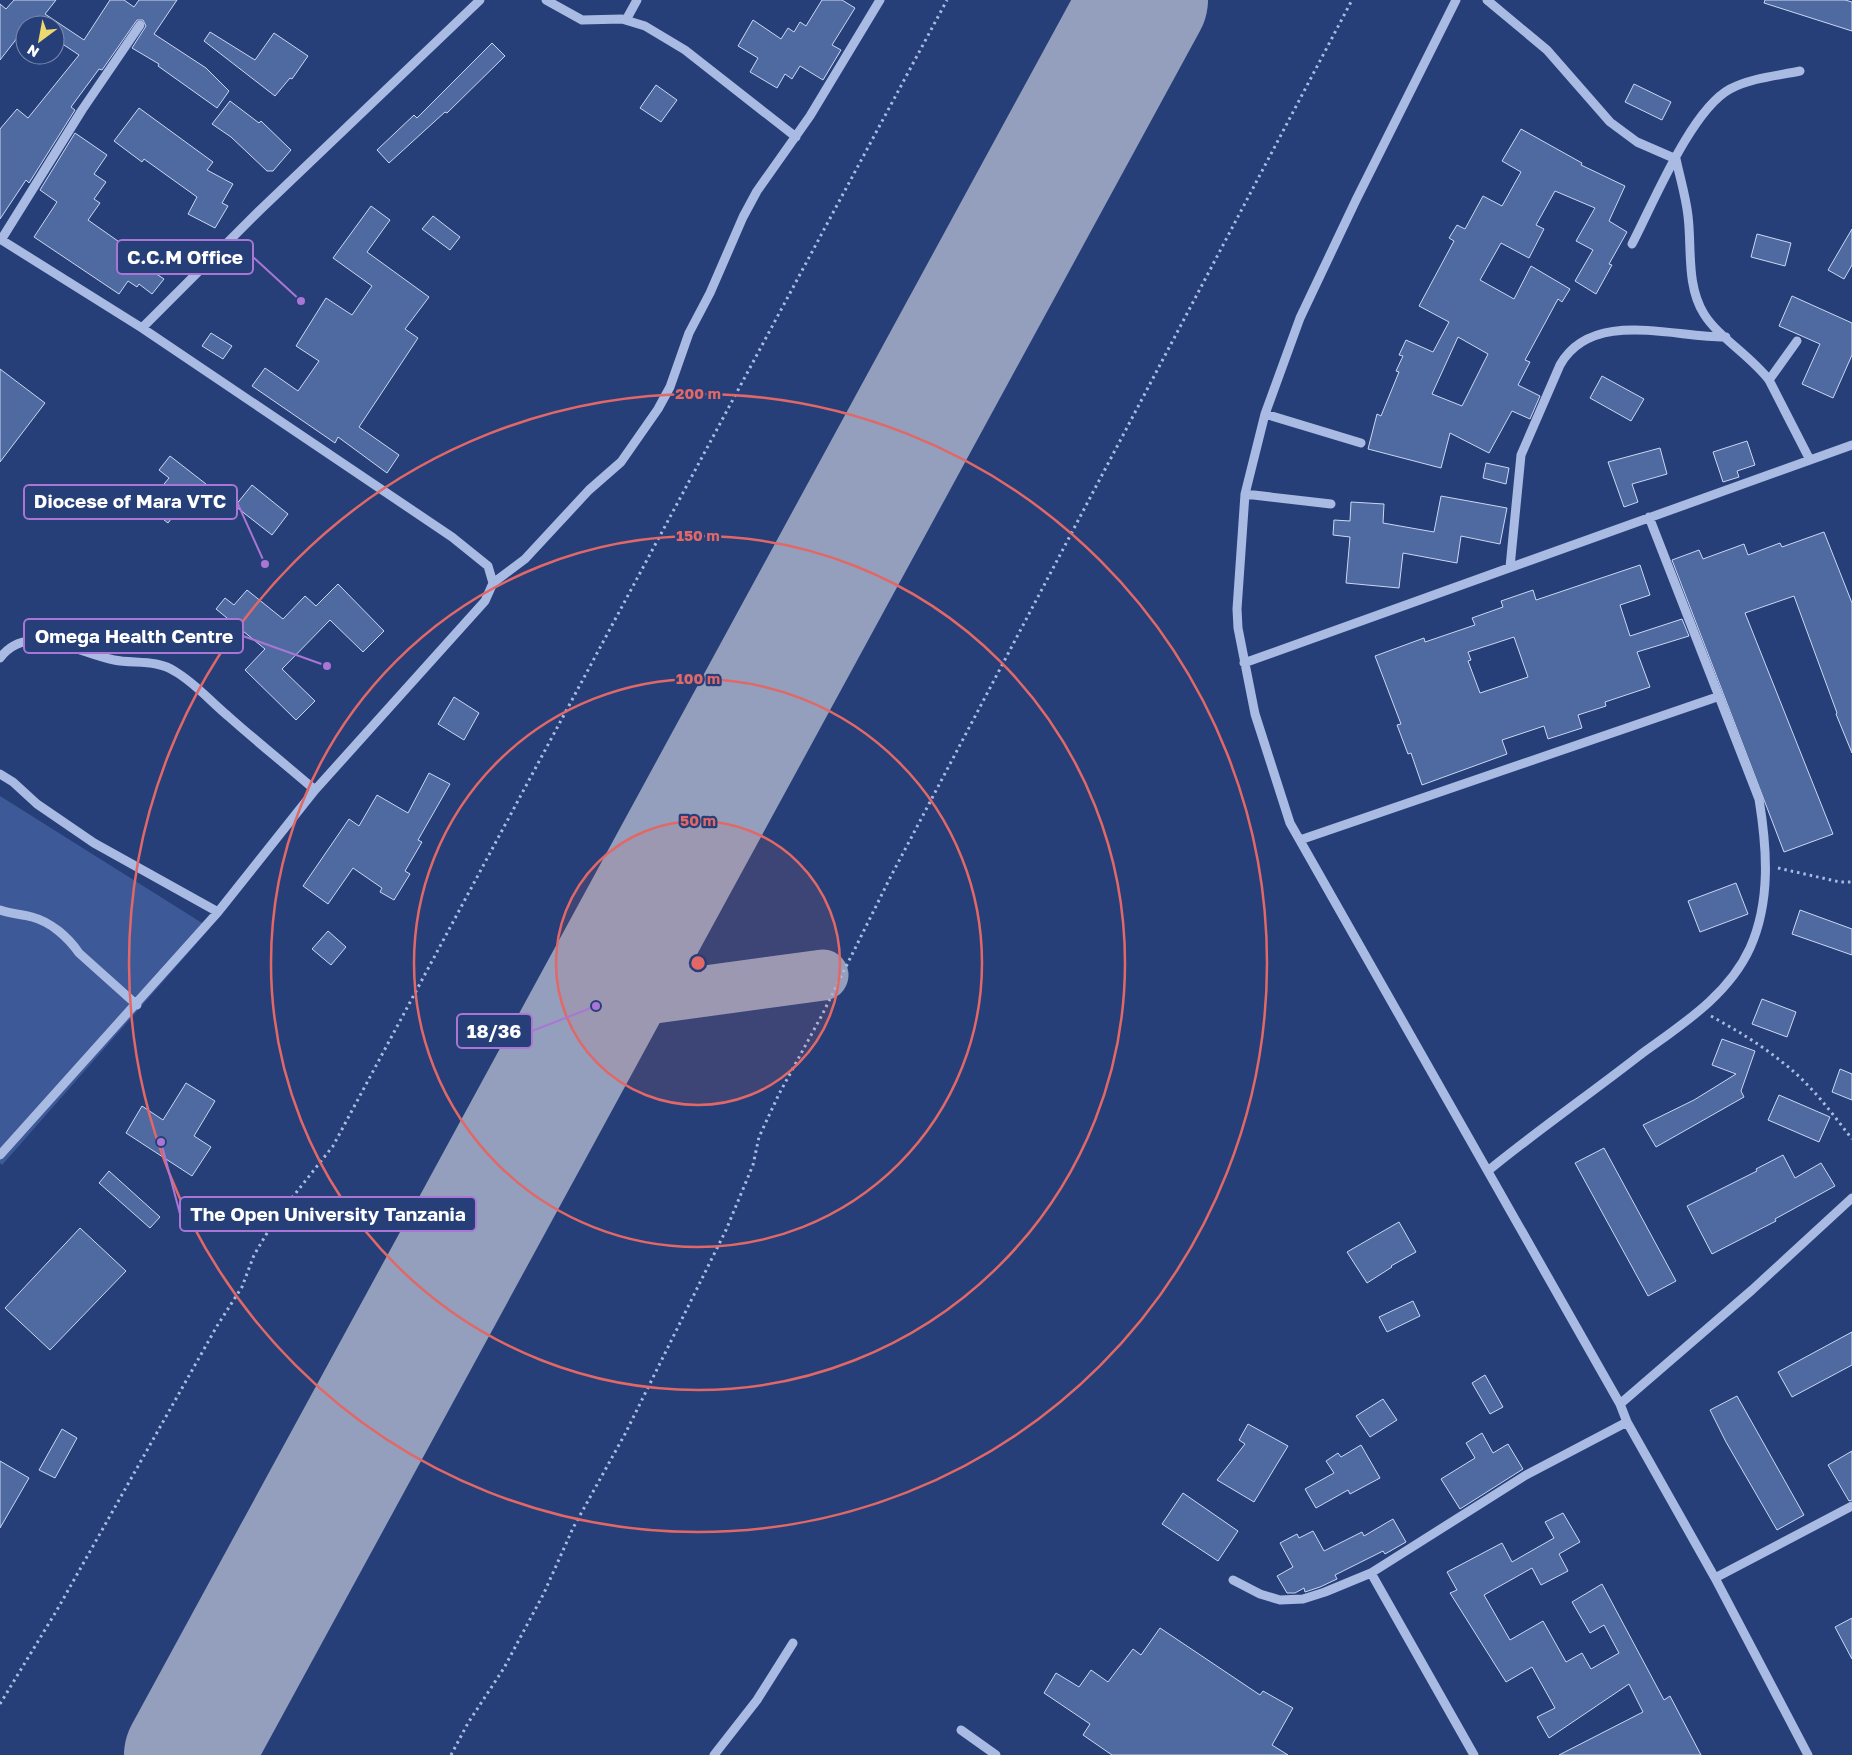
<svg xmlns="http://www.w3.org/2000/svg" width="1852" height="1755" viewBox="0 0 1852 1755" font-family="'Golos Text',sans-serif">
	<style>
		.green { fill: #3d5997 }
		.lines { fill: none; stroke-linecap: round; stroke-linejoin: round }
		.taxiway { stroke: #939fbc; stroke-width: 51 }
		.runway { stroke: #939fbc; stroke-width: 128 }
		.building { fill: #4f69a1; stroke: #cbd7f2; fill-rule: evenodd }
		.path { stroke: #a9bbe3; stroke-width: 3; stroke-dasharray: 2.5 4; stroke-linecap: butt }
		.minor { stroke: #a9bbe3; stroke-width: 9 }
		.ring { fill: none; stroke: #e26868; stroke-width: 2.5 }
		.centre { fill: #e26868; stroke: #273f78; stroke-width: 2.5 }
		.ring-label { font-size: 15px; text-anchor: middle; font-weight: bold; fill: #e26868; stroke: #273f78; stroke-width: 4.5; stroke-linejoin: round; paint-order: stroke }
		.leader { fill: none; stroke: #a976d5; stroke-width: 2 }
		.callout-dot { fill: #a976d5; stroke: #273f78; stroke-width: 2 }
		.callout { fill: #273f78; stroke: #a976d5; stroke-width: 2 }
		.callout-label { font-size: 19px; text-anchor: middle; font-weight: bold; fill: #fff }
	</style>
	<rect width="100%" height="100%" fill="#273f78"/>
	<path class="green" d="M 0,796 L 210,928 L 2,1165 L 0,1163 Z"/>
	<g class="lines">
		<path class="taxiway" d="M 596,1006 L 823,975"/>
		<path class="runway" d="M 188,1755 L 1144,0"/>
	</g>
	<path class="building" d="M 14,0 L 56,0 L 45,14 L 84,40 L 110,0 L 124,0 L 134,7 L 139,0 L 177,0 L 154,34 L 206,68 L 229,91 L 217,108 L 158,66 L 159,64 L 132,48 L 146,26 L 143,20 L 137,20 L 102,70 L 99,69 L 71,107 L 75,110 L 29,183 L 26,180 L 0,219 L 0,129 L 17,109 L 28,118 L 79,55 L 55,39 L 55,25 L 25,25 L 25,28 L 0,60 L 0,4 L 6,9 Z
		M 822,0 L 842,0 L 855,8 L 832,45 L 841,50 L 823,80 L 800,66 L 792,79 L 785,74 L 777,88 L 750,72 L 758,58 L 738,46 L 753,20 L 781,39 L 788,28 L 794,32 L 800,22 L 806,26 Z
		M 1765,0 L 1845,0 L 1852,2 L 1852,31 L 1764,3 Z
		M 210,32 L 255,60 L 274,33 L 308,56 L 292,79 L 290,78 L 275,96 L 204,41 Z
		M 492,43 L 505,56 L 447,113 L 445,112 L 389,163 L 377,150 L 414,115 L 417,118 Z
		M 1634,84 L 1671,102 L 1662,120 L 1625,102 Z
		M 656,85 L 677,100 L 661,122 L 640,108 Z
		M 230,101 L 259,123 L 261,121 L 291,150 L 273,171 L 267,171 L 231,137 L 212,124 Z
		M 139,108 L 213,162 L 207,170 L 233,184 L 222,203 L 228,206 L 215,228 L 188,214 L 197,197 L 144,159 L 142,162 L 114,141 Z
		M 1521,129 L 1582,163 L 1581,165 L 1625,186 L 1609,221 L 1627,232 L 1609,264 L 1612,265 L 1596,294 L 1575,281 L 1593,250 L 1576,241 L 1595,208 L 1555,191 L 1536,225 L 1544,229 L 1529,258 L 1501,243 L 1480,280 L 1514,299 L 1531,266 L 1570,289 L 1562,302 L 1558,299 L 1525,360 L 1530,362 L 1518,385 L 1540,396 L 1530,419 L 1512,411 L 1489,453 L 1450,433 L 1441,468 L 1368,449 L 1377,414 L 1381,416 L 1399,372 L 1396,371 L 1403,356 L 1399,355 L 1406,340 L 1433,352 L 1449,322 L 1419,306 L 1454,241 L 1449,238 L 1457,225 L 1465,229 L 1483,196 L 1502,206 L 1521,172 L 1502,161 ZM 1458,337 L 1488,354 L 1462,406 L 1432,394 Z
		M 75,133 L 107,155 L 94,174 L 106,182 L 94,199 L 100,203 L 88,220 L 152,265 L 149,269 L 164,279 L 152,294 L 139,284 L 137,287 L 128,281 L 119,294 L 34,237 L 57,202 L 40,190 Z
		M 371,206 L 390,220 L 367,252 L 429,297 L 405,329 L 418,338 L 359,427 L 399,455 L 387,473 L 338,437 L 335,443 L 252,386 L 265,368 L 298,391 L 319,361 L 296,346 L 326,298 L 352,315 L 372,286 L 333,258 Z
		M 433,216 L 460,237 L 450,250 L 422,229 Z
		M 1852,229 L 1852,265 L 1844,279 L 1828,270 Z
		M 1757,234 L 1791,243 L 1785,266 L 1751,257 Z
		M 1792,296 L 1852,323 L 1852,355 L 1833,398 L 1802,384 L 1820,344 L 1779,326 Z
		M 211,333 L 232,346 L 223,359 L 202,346 Z
		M 0,369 L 45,403 L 0,462 Z
		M 1602,376 L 1644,399 L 1631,421 L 1590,398 Z
		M 1747,441 L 1755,465 L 1737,471 L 1739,477 L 1723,482 L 1713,452 Z
		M 1660,448 L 1667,474 L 1632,484 L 1638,502 L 1624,507 L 1608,462 Z
		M 170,456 L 206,484 L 195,498 L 190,494 L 168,523 L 146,506 L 169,478 L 159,470 Z
		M 1486,463 L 1509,468 L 1506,484 L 1483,478 Z
		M 252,485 L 288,514 L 272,535 L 235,506 Z
		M 1441,496 L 1507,508 L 1500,544 L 1461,536 L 1457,563 L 1403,553 L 1399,588 L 1346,583 L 1350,537 L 1333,535 L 1334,520 L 1350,521 L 1351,502 L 1384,504 L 1383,523 L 1434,532 Z
		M 1824,532 L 1852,603 L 1852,753 L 1836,714 L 1837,713 L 1794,596 L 1745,613 L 1833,834 L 1784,852 L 1672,560 L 1699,550 L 1703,559 L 1744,544 L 1748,555 L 1780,543 L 1782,547 Z
		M 1640,565 L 1650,595 L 1620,605 L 1630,636 L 1682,619 L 1689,636 L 1637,652 L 1650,687 L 1605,702 L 1606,706 L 1578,715 L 1582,728 L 1548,739 L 1544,726 L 1502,740 L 1507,754 L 1422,785 L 1411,753 L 1408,754 L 1397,725 L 1401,724 L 1375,656 L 1424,638 L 1425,642 L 1475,625 L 1472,618 L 1503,607 L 1501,601 L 1533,590 L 1536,600 ZM 1514,637 L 1528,677 L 1480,693 L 1468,661 L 1471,660 L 1468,652 Z
		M 338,584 L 384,631 L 363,652 L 330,620 L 282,669 L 315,701 L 296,720 L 245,670 L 265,649 L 216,609 L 225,598 L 234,605 L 247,590 L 283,619 L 305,596 L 316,606 Z
		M 454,697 L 479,713 L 464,740 L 438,724 Z
		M 429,773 L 450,784 L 418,840 L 422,842 L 405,871 L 410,874 L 394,900 L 380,892 L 382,888 L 353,868 L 328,904 L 303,886 L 349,819 L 359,826 L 377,795 L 408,813 Z
		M 1736,883 L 1748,914 L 1700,932 L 1688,901 Z
		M 1800,910 L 1852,929 L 1852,955 L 1792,934 Z
		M 328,931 L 346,947 L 331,965 L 312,949 Z
		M 1762,999 L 1796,1012 L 1787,1037 L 1752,1024 Z
		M 1722,1039 L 1755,1051 L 1741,1091 L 1744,1097 L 1656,1147 L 1643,1125 L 1694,1100 L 1736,1074 L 1712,1065 Z
		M 1840,1069 L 1852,1074 L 1852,1100 L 1832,1092 Z
		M 186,1083 L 215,1101 L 194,1136 L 211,1147 L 192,1176 L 126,1133 L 142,1106 L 163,1120 Z
		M 1779,1095 L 1830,1117 L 1819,1142 L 1768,1120 Z
		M 1604,1148 L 1676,1281 L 1648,1296 L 1575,1163 Z
		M 1783,1155 L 1795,1178 L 1821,1163 L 1835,1186 L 1775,1219 L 1776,1221 L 1712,1254 L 1687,1206 L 1757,1171 L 1756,1169 Z
		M 109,1171 L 160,1217 L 150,1228 L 99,1183 Z
		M 1399,1222 L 1416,1252 L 1391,1266 L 1392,1267 L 1367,1283 L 1347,1252 Z
		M 80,1228 L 126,1271 L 50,1350 L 5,1308 Z
		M 1413,1301 L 1420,1316 L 1387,1332 L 1379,1317 Z
		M 1852,1332 L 1852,1365 L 1792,1397 L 1778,1372 Z
		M 1485,1375 L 1503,1407 L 1490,1414 L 1472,1383 Z
		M 1737,1396 L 1804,1515 L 1777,1530 L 1726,1442 L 1710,1410 Z
		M 1383,1399 L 1397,1420 L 1370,1437 L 1356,1416 Z
		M 1248,1424 L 1288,1446 L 1254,1502 L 1217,1480 L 1245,1444 L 1239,1440 Z
		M 62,1429 L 77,1438 L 55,1478 L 39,1470 Z
		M 1482,1433 L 1493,1453 L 1508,1444 L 1523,1469 L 1460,1509 L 1441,1479 L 1475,1458 L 1466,1443 Z
		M 1361,1445 L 1380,1478 L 1350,1494 L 1348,1490 L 1316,1508 L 1305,1489 L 1334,1473 L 1326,1461 L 1338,1453 L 1341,1457 Z
		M 1852,1451 L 1852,1500 L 1849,1501 L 1828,1465 Z
		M 0,1461 L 29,1478 L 0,1528 Z
		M 1183,1493 L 1238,1531 L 1218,1561 L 1162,1524 Z
		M 1563,1513 L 1580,1542 L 1559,1554 L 1568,1571 L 1541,1585 L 1532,1568 L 1484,1595 L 1510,1640 L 1543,1621 L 1566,1662 L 1582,1653 L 1591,1669 L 1619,1653 L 1604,1625 L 1590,1633 L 1572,1602 L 1602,1584 L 1664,1700 L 1670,1696 L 1701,1755 L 1559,1755 L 1643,1712 L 1629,1684 L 1549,1738 L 1537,1717 L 1555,1708 L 1532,1667 L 1506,1682 L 1450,1593 L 1457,1590 L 1447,1572 L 1502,1543 L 1512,1562 L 1554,1538 L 1545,1522 Z
		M 1393,1519 L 1406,1542 L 1385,1554 L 1383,1551 L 1335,1575 L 1337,1579 L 1320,1587 L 1305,1592 L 1304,1588 L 1295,1593 L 1287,1593 L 1277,1576 L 1293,1567 L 1280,1543 L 1297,1534 L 1299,1538 L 1313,1531 L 1324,1551 L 1362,1532 L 1364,1536 Z
		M 1852,1618 L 1852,1659 L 1835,1627 Z
		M 1160,1628 L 1260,1695 L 1263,1691 L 1293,1708 L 1272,1745 L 1288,1755 L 1112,1755 L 1083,1735 L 1090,1724 L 1044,1693 L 1056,1673 L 1079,1687 L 1091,1670 L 1108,1682 L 1133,1649 L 1141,1655 Z"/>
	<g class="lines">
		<path class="path" d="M 1778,868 L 1840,882 L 1852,882
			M 1711,1016 C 1736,1030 1760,1044 1782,1062 C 1810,1083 1831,1112 1852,1139
			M 0,1704 L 57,1610 L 217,1326 L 242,1287 L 254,1255 L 276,1218 L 333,1146 L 947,0
			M 451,1755 L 468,1723 L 504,1668 L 544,1593 L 573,1528 L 625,1434 L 726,1230 L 753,1165 L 759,1137 L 779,1094 L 822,1015 L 890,878 L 1352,0"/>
		<path class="minor" d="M 546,0 L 582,20 L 622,19 L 645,26 L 685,50 L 796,137
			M 1456,0 L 1356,200 L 1300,318 L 1265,414 L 1245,494 L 1237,609 L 1238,628 L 1255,714 L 1290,823 L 1620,1404 L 1627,1422 L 1715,1578 L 1808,1755
			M 1487,0 L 1547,50 L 1610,122 L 1637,142 L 1676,159 C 1680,178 1686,197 1688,216 C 1692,248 1686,285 1704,314 C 1718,337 1751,356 1769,380 L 1810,460
			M 626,20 L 637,0
			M 0,239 L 142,328 L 452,537 L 488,566 L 493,583 L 485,601 L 315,790 L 218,912 L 0,1155
			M 1,240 L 82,110 L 140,25
			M 1632,244 C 1653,204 1691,110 1730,89 C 1751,78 1776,76 1800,71
			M 142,328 L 259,211 L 480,0
			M 1769,380 L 1797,341
			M 1265,414 L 1361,443
			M 1245,494 L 1331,504
			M 1510,567 L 1521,455 L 1560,365 C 1592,308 1675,338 1726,337
			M 493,583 L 525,559 L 589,490 L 621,462 L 658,409 L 670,387 L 689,333 L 710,293 L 743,217 L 757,191 L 810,116 L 880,0
			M 0,658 C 29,620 79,654 114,660 C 135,664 157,659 176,672 C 196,684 210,701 228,716 C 256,741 286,765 315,790
			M 1244,663 L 1852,445
			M 0,774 L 13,782 L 37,804 L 94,843 L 218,912
			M 1300,840 L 1717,697
			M 0,910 C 10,914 21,914 32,917 C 51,922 68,937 79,953 L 137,1005
			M 1489,1170 C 1538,1130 1590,1094 1640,1055 C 1681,1025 1728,996 1750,948 C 1771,901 1767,848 1759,799 L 1649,517
			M 1620,1404 L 1752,1290 L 1852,1198
			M 1371,1573 L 1474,1755
			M 1715,1578 L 1852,1506
			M 1233,1580 L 1260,1594 L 1280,1600 L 1303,1599 L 1325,1592 L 1371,1573 L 1526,1475 L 1627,1422
			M 961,1730 L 996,1755
			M 714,1755 L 757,1700 L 793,1643"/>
	</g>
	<circle cx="698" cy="963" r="142" fill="#e26868" fill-opacity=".12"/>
	<g class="ring">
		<circle cx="698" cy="963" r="142"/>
		<circle cx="698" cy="963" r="284"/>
		<circle cx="698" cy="963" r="427"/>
		<circle cx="698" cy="963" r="569"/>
	</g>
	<circle cx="698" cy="963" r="8" class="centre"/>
	<g class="ring-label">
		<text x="698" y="399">200 m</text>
		<text x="698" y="541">150 m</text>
		<text x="698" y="684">100 m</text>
		<text x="698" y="826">50 m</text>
	</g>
	<path class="leader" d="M301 301L253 257M265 564L237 502M327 666L243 636M596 1006L532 1031M161 1142L180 1214"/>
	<g class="callout-dot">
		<circle cx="301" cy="301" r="5"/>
		<circle cx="265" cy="564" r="5"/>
		<circle cx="327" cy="666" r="5"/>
		<circle cx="596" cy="1006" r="5"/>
		<circle cx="161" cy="1142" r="5"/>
	</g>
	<g class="callout">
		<rect x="117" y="240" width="136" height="34" rx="5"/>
		<rect x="24" y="485" width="213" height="34" rx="5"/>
		<rect x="24" y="619" width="219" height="34" rx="5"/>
		<rect x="457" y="1014" width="75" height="34" rx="5"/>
		<rect x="180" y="1197" width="296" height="34" rx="5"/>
	</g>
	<g class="callout-label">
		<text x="185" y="264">C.C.M Office</text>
		<text x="130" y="508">Diocese of Mara VTC</text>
		<text x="134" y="643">Omega Health Centre</text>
		<text x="494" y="1038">18/36</text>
		<text x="328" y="1221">The Open University Tanzania</text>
	</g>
	<g transform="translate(40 40) rotate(212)"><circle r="24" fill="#273f78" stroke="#7d8cae"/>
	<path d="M0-4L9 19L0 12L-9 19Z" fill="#ebd86f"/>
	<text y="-8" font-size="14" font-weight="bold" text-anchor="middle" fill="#ffffff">N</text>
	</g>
</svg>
